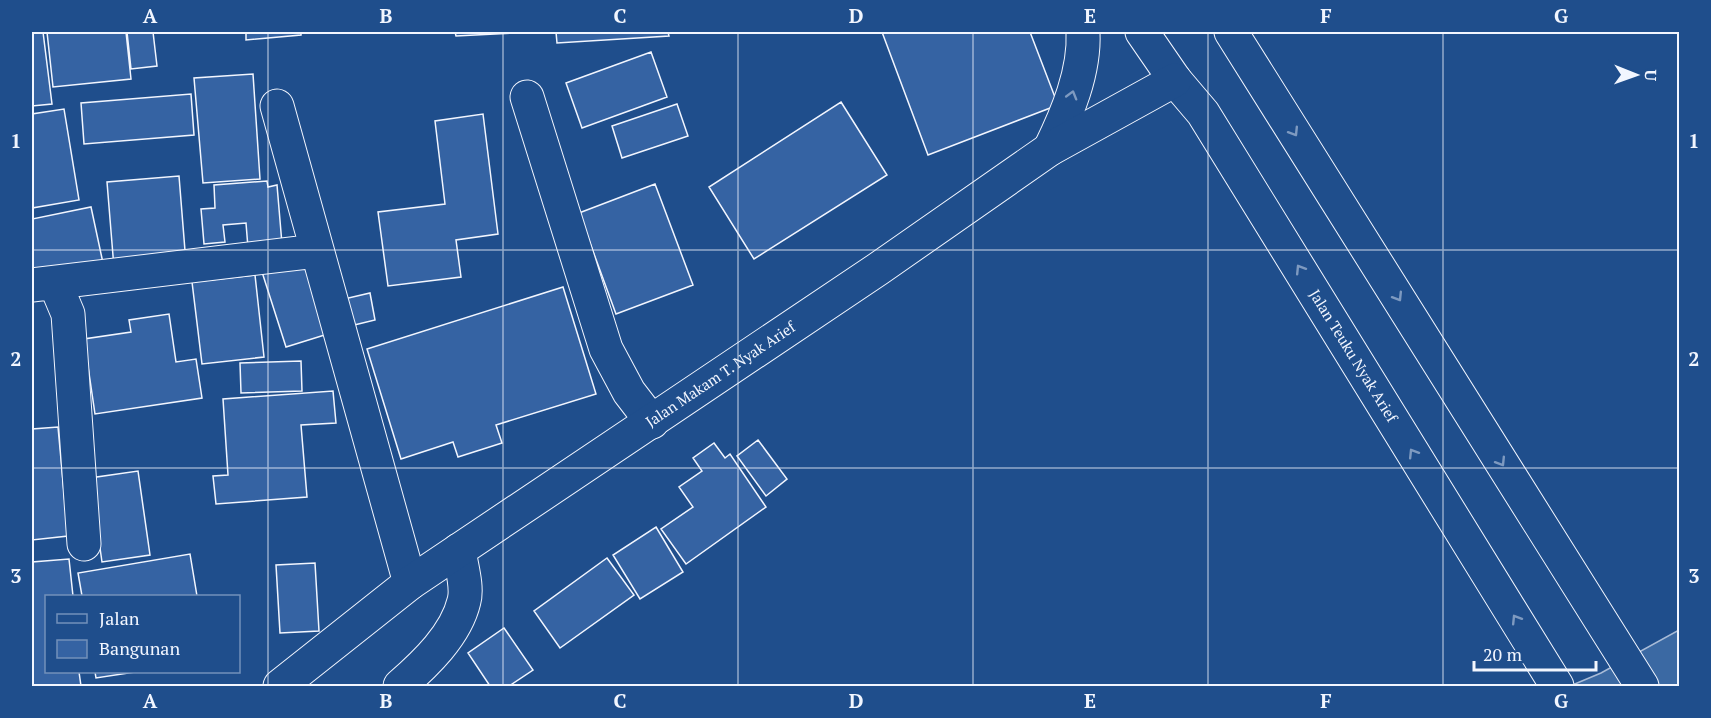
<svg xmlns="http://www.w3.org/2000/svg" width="1711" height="718" viewBox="0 0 1711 718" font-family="'PT Serif',serif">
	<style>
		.water { fill: #3b69a3; stroke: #a8bbd7; stroke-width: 1.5 }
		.building { fill: #3563a3; stroke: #f2f6ff; stroke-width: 1.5 }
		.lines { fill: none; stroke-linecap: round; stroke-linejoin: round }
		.street-casing { stroke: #f2f6ff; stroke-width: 35 }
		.secondary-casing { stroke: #f2f6ff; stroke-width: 35 }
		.street { stroke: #1f4e8c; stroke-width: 33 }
		.secondary { stroke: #1f4e8c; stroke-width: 33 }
		.oneway { stroke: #7e9ac0 }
		.grid { fill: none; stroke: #f2f6ff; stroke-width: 1.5; stroke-opacity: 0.55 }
		.labels { text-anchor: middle; stroke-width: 4.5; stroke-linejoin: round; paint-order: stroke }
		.street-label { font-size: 15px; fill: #f2f6ff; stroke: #1f4e8c }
		.neatline { fill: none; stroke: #f2f6ff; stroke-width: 2 }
		.grid-label { font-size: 20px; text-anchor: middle; font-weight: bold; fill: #f2f6ff }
	</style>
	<rect width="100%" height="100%" fill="#1f4e8c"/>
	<path class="water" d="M 1679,630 L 1679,686 L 1570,686 L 1601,673 Z"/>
	<path class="building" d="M 32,32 L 43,32 L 52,104 L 32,106 Z
		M 47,32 L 126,32 L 131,79 L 53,87 Z
		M 127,32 L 153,32 L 157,66 L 131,69 Z
		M 246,32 L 301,32 L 301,35 L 246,40 Z
		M 455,32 L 533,32 L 456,36 Z
		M 556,32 L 668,32 L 669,36 L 557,43 Z
		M 882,32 L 1030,32 L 1058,105 L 928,155 Z
		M 651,52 L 667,97 L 582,128 L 566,83 Z
		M 253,74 L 260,179 L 203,183 L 194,78 Z
		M 191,94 L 194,135 L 84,144 L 81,103 Z
		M 841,102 L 887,175 L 754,259 L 709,187 Z
		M 677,104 L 688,136 L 622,158 L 612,126 Z
		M 64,109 L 79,200 L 32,208 L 32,114 Z
		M 483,114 L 498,234 L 456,240 L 461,277 L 388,286 L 378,212 L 445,204 L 435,121 Z
		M 179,176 L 186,263 L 114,268 L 107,182 Z
		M 267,181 L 268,187 L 277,185 L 282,244 L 248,248 L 246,223 L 223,225 L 225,242 L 204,244 L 201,209 L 215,208 L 214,185 Z
		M 655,184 L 693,285 L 616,314 L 579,213 Z
		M 91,207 L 103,263 L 32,278 L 32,219 Z
		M 307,258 L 331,333 L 286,347 L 262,272 Z
		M 255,275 L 264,357 L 202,364 L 192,282 Z
		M 563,287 L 596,394 L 496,425 L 502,443 L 458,457 L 453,442 L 401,459 L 367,349 Z
		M 370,293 L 375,320 L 350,326 L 344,299 Z
		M 169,314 L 176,362 L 196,359 L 202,398 L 95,414 L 84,339 L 131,332 L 129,320 Z
		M 301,361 L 302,391 L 241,393 L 240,363 Z
		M 333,391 L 336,423 L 301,425 L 307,497 L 216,504 L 213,476 L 228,475 L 223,399 Z
		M 58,427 L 68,536 L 32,540 L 32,429 Z
		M 758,440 L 787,479 L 766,496 L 737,456 Z
		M 714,443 L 725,458 L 730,454 L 766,507 L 686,564 L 661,529 L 693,507 L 679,487 L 702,471 L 693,458 Z
		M 138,471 L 150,555 L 102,562 L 90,478 Z
		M 656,527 L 683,572 L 640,599 L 613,555 Z
		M 190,554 L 197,596 L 82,596 L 78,573 Z
		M 607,558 L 634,595 L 560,648 L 534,611 Z
		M 69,559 L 73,596 L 46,596 L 46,672 L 79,672 L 81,686 L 32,686 L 32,562 Z
		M 315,563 L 319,631 L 280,633 L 276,565 Z
		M 504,628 L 533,670 L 509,686 L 490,686 L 468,653 Z
		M 95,672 L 135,672 L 96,678 Z"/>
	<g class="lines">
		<g class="street-casing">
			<path id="street" d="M 527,97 L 606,349 L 629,392 L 652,422
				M 277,106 L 410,583
				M 55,283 L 68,314 L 84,544
				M 32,285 L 316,251
				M 400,686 C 425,664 456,635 464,601 C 468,587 461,565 459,550"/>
		</g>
		<g class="secondary-casing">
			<g id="secondary">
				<path id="s1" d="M 1142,32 L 1175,80 L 1203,113 L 1557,686"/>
				<path d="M 1231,32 L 1642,686"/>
				<path d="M 1050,149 C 1067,114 1085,72 1083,32"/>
				<path id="s2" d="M 280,686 L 410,583 L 878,269 L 1050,149 L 1175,80"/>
			</g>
		</g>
		<use href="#street" class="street"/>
		<use href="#secondary" class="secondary"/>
	</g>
	<defs><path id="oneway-chevron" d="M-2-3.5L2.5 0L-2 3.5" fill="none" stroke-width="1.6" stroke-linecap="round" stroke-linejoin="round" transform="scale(1.5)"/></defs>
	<g class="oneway">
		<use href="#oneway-chevron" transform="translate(1072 95) rotate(-74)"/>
		<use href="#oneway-chevron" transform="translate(1294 132) rotate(58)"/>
		<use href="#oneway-chevron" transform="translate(1300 269) rotate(-122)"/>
		<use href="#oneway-chevron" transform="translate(1398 297) rotate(58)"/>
		<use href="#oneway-chevron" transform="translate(1413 453) rotate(-122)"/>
		<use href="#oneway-chevron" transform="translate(1501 462) rotate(58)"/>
		<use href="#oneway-chevron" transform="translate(1516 619) rotate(-122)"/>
	</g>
	<path class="grid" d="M 268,32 L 268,686M 503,32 L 503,686M 738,32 L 738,686M 973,32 L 973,686M 1208,32 L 1208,686M 1443,32 L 1443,686M 32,250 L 1680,250M 32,468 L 1680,468"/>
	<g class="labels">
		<g class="street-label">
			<text dy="5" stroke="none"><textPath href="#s1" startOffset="387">Jalan Teuku Nyak Arief</textPath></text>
			<text dy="5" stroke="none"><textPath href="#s2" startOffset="540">Jalan Makam T. Nyak Arief</textPath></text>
		</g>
	</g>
	<rect width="1711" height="718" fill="none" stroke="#1f4e8c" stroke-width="66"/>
	<rect x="45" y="595" width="195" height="78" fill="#1f4e8c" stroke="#7391ba" stroke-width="1.5"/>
	<rect x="57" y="614" width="30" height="9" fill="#1f4e8c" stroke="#7391ba" stroke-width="1.5"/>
	<text x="99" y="625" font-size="18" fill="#f2f6ff">Jalan</text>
	<rect x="57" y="640" width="30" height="18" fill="#3563a3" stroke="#7391ba" stroke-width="1.5"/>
	<text x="99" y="655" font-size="18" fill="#f2f6ff">Bangunan</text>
	<g transform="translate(1636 75) rotate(91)" stroke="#1f4e8c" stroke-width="4.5" paint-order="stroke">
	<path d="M0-4.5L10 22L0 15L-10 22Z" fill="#f2f6ff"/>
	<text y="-9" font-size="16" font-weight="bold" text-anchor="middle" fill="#f2f6ff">U</text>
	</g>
	<path d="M1474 661v9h122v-9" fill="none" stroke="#f2f6ff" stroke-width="3"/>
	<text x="1483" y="661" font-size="18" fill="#f2f6ff" stroke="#1f4e8c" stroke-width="4.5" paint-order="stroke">20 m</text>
	<rect x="33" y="33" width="1645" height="652" class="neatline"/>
	<g class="grid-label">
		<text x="150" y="23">A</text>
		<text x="386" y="23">B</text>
		<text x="620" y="23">C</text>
		<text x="856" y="23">D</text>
		<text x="1090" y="23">E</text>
		<text x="1326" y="23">F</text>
		<text x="1561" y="23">G</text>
		<text x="16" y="148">1</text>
		<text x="1694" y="148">1</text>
		<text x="16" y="366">2</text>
		<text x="1694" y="366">2</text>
		<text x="16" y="583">3</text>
		<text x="1694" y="583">3</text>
		<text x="150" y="708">A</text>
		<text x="386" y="708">B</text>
		<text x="620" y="708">C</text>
		<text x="856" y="708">D</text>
		<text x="1090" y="708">E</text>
		<text x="1326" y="708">F</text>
		<text x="1561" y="708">G</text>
	</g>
</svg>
